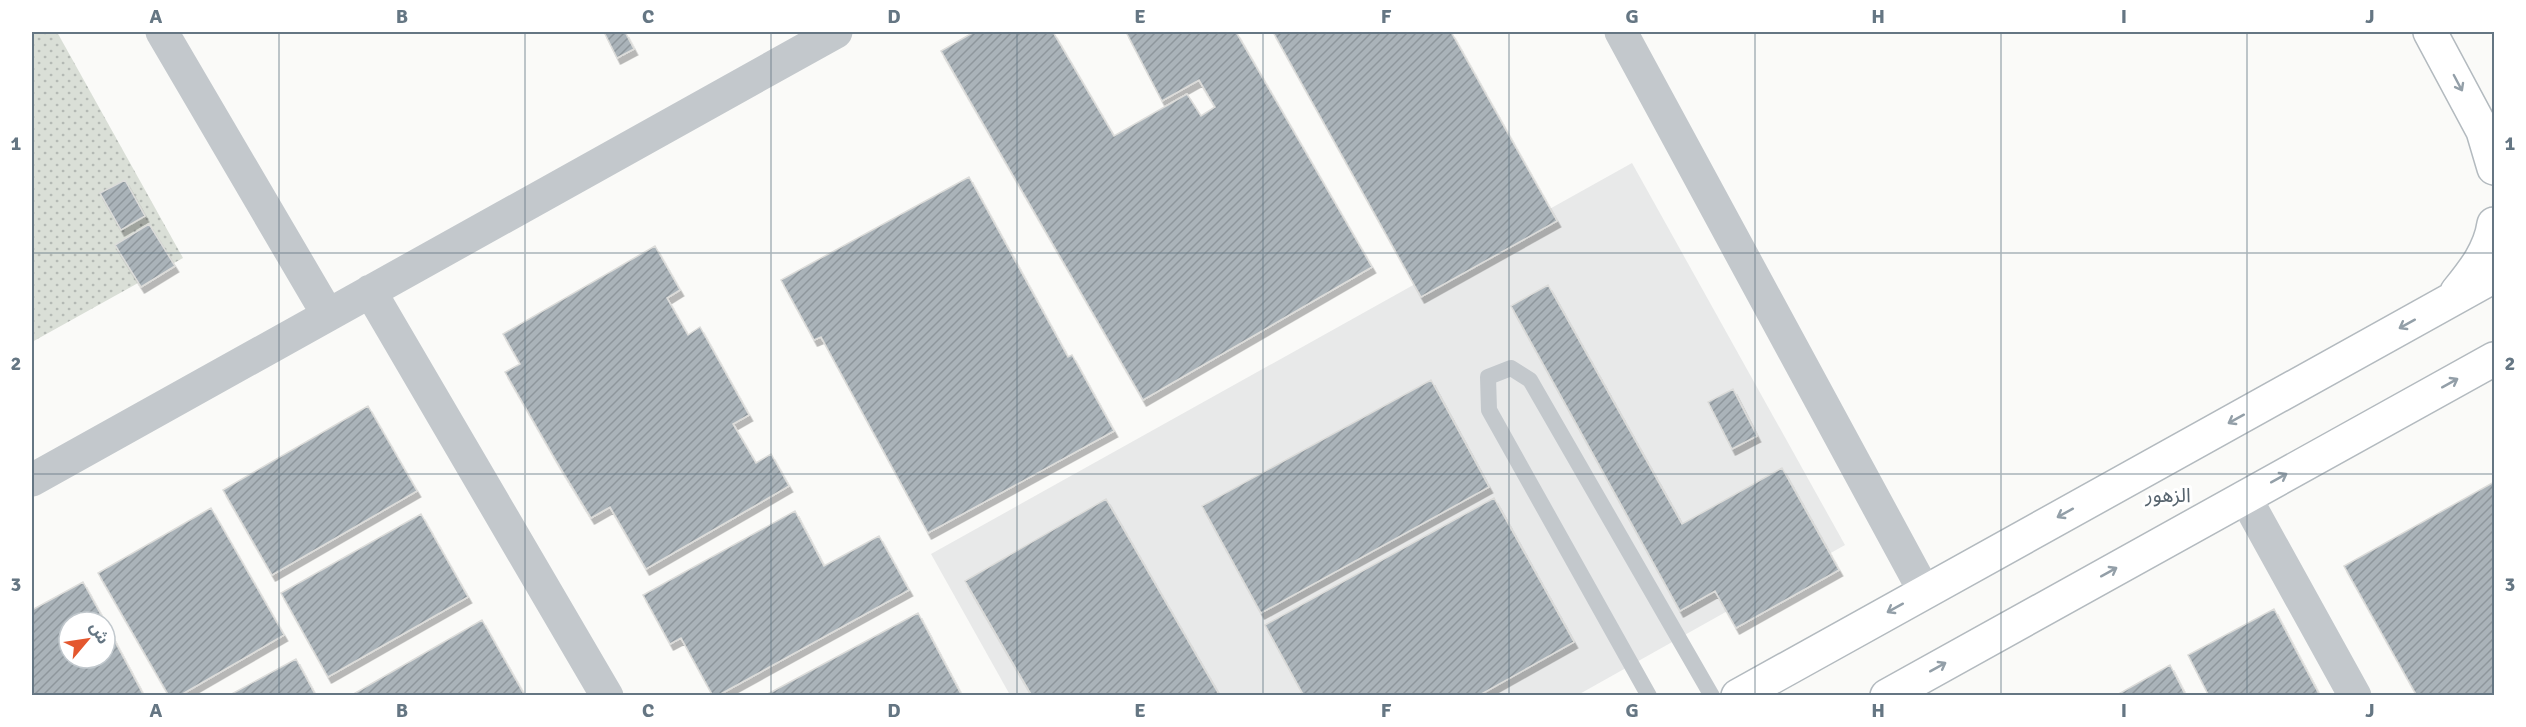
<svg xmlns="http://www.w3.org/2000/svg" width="2526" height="727" viewBox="0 0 2526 727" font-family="Signika,'Noto Sans Arabic',sans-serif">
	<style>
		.built { fill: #e8e9e9 }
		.park { fill: url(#park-dots) }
		.building { fill: url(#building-hatch); stroke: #dcdcda; stroke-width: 1.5; filter: url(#shadow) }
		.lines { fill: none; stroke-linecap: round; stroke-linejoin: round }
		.secondary-casing { stroke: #b3babf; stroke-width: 36 }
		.lane { stroke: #c3c8cc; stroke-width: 16 }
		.street { stroke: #c3c8cc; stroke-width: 33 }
		.secondary { stroke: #fff; stroke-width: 33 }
		.oneway { stroke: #939fa8 }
		.grid { fill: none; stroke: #657683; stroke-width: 1.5; stroke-opacity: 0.55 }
		.labels { text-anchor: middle; stroke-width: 6; stroke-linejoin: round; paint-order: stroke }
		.neighbourhood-label { font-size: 20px; fill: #57646e; stroke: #fff }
		.neatline { fill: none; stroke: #657683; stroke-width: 2 }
		.grid-label { font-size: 20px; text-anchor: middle; font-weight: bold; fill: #657683 }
	</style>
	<defs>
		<pattern id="park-dots" width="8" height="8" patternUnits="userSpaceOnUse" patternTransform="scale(1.5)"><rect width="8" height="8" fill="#dadfd7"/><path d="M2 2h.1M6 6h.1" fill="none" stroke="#b4b9b4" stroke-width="1.8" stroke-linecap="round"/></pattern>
		<pattern id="building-hatch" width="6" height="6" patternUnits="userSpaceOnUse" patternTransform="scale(1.5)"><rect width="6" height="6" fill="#aab3b9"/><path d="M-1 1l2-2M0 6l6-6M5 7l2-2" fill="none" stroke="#8e969c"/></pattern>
		<filter id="shadow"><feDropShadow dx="3.5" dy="6" stdDeviation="0" flood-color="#0004"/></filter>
	</defs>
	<rect width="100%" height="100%" fill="#fafaf8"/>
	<path class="built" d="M 1632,163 L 1845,545 L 1576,696 L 1010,695 L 931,554 Z"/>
	<path class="park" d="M 32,32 L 57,32 L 183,258 L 32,342 Z"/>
	<path class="building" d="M 604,32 L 625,32 L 634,49 L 617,58 Z
		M 974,32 L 1053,32 L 1114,136 L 1187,94 L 1201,116 L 1215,107 L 1199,80 L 1162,101 L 1126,32 L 1236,32 L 1372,267 L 1143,400 L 941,51 Z
		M 1273,32 L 1451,32 L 1557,221 L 1421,297 Z
		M 969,177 L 1068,357 L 1072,355 L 1114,431 L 928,533 L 821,337 L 814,340 L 781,280 Z
		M 125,180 L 145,216 L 121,230 L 100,193 Z
		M 149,224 L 175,266 L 141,287 L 115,245 Z
		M 655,246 L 680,290 L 667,298 L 688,335 L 700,327 L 749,415 L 733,424 L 756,463 L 771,454 L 789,486 L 646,569 L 610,507 L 591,518 L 558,464 L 505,372 L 520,364 L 503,334 Z
		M 1548,285 L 1682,524 L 1782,468 L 1839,570 L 1736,628 L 1715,591 L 1680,611 L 1511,306 Z
		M 1431,380 L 1489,487 L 1261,613 L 1202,506 Z
		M 1733,389 L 1757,436 L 1732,449 L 1708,402 Z
		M 368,406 L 417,491 L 272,575 L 223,490 Z
		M 2494,482 L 2494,696 L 2417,696 L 2344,566 Z
		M 1494,498 L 1574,642 L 1478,696 L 1304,696 L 1265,625 Z
		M 1106,499 L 1220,696 L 1032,696 L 965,581 Z
		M 211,508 L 284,635 L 179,696 L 169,696 L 98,573 Z
		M 795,511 L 824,566 L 879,536 L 909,590 L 717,696 L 713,696 L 681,638 L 670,644 L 643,595 Z
		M 421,514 L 468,597 L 328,677 L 281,593 Z
		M 83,582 L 105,622 L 69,622 L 69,658 L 105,658 L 105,623 L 144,696 L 32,696 L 32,610 Z
		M 2274,609 L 2320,696 L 2209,696 L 2188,655 Z
		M 918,613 L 962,696 L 764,696 Z
		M 482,620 L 525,696 L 350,696 Z
		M 296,659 L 316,696 L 228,696 Z
		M 2170,665 L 2186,696 L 2115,696 Z"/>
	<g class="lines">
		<g class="secondary-casing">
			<path id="secondary" d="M 2430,32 L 2483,131 L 2494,168
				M 2457,292 C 2474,271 2490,251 2494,224
				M 1738,696 L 2494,276
				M 1887,696 L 2494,359"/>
		</g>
		<path class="lane" d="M 1649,696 L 1489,410 L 1488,377 L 1511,368 L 1530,380 L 1712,696"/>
		<path class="street" d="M 162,32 L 328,315
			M 1621,32 L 1924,591
			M 370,291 L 607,696
			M 32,480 L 836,32
			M 2245,497 L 2355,696"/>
		<use href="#secondary" class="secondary"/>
	</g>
	<defs><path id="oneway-shaft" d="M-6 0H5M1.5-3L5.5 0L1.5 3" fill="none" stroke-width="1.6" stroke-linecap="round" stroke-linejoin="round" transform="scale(1.5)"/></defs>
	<g class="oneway">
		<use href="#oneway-shaft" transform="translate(2458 83) rotate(62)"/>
		<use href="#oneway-shaft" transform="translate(2407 324) rotate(151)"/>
		<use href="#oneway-shaft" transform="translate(2450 383) rotate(-29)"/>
		<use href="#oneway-shaft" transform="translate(2236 419) rotate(151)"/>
		<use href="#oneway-shaft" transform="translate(2279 478) rotate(-29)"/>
		<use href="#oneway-shaft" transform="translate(2065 513) rotate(151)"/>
		<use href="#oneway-shaft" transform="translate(2109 572) rotate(-29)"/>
		<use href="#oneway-shaft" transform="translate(1895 608) rotate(151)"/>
		<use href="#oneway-shaft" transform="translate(1938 667) rotate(-29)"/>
	</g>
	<path class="grid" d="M 279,32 L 279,696M 525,32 L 525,696M 771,32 L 771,696M 1017,32 L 1017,696M 1263,32 L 1263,696M 1509,32 L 1509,696M 1755,32 L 1755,696M 2001,32 L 2001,696M 2247,32 L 2247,696M 32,253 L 2494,253M 32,474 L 2494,474"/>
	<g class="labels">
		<g class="neighbourhood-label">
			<text x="2168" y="502">الزهور</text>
		</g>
	</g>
	<rect width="2526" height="727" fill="none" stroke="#ffffff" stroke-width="66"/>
	<g transform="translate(87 640) rotate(61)"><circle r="28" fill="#ffffff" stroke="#c1c8cd" stroke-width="1.5"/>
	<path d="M0-4.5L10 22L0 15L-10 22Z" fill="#e4572e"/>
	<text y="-9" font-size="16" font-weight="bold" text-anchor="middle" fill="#657683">ش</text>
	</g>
	<rect x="33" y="33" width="2460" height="661" class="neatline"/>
	<g class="grid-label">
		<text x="156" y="23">A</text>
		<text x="402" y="23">B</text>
		<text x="648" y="23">C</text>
		<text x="894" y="23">D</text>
		<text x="1140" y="23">E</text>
		<text x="1386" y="23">F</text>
		<text x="1632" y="23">G</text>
		<text x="1878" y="23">H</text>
		<text x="2124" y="23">I</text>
		<text x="2370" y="23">J</text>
		<text x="16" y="150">1</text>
		<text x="2510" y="150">1</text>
		<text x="16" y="370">2</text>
		<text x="2510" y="370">2</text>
		<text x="16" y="591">3</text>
		<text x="2510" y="591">3</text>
		<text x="156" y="717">A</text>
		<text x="402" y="717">B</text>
		<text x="648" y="717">C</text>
		<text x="894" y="717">D</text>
		<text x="1140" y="717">E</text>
		<text x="1386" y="717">F</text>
		<text x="1632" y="717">G</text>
		<text x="1878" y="717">H</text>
		<text x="2124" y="717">I</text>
		<text x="2370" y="717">J</text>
	</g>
</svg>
